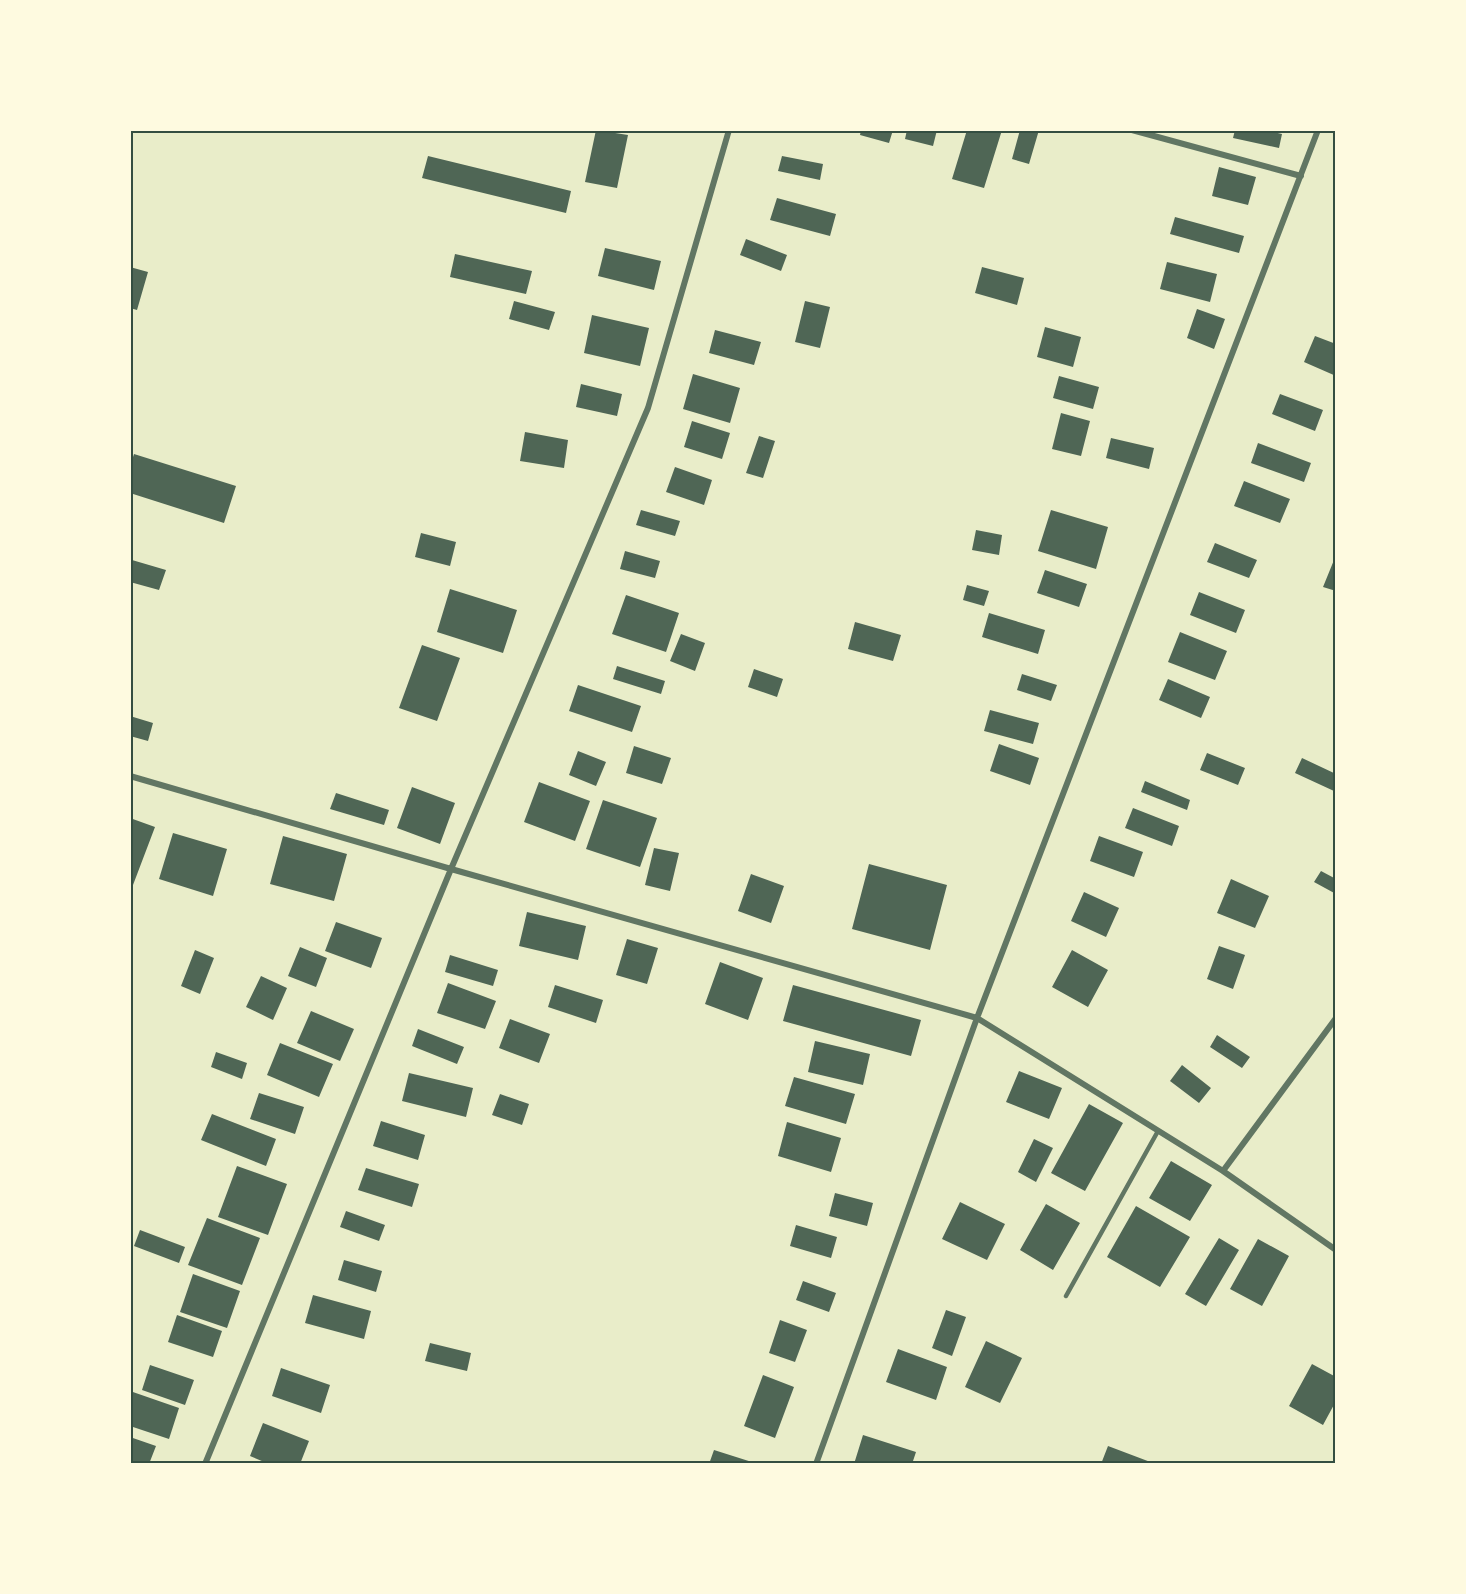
<svg xmlns="http://www.w3.org/2000/svg" width="1466" height="1594" viewBox="0 0 1466 1594" font-family="'IBM Plex Sans',sans-serif">
	<style>
		.building { fill: #4f6655 }
		.lines { fill: none; stroke-linecap: round; stroke-linejoin: round }
		.service { stroke: #617663; stroke-width: 4.5 }
		.minor { stroke: #617663; stroke-width: 6 }
		.neatline { fill: none; stroke: #344e41; stroke-width: 2 }
	</style>
	<rect width="100%" height="100%" fill="#e9edc9"/>
	<path class="building" d="M 596,130 L 628,135 L 617,188 L 585,182 Z
		M 861,130 L 893,130 L 889,143 L 860,135 Z
		M 907,130 L 937,130 L 933,146 L 905,139 Z
		M 967,130 L 1002,130 L 984,188 L 952,179 Z
		M 1020,130 L 1039,130 L 1029,164 L 1012,159 Z
		M 1235,130 L 1265,130 L 1282,134 L 1279,148 L 1233,138 Z
		M 428,156 L 571,191 L 566,213 L 422,178 Z
		M 782,156 L 823,164 L 820,180 L 778,171 Z
		M 1219,167 L 1256,177 L 1248,205 L 1212,196 Z
		M 777,198 L 836,214 L 830,236 L 770,220 Z
		M 1175,217 L 1244,236 L 1239,253 L 1170,234 Z
		M 746,239 L 787,255 L 781,271 L 740,255 Z
		M 605,248 L 661,261 L 654,290 L 598,276 Z
		M 455,254 L 532,271 L 526,294 L 450,277 Z
		M 1167,262 L 1217,274 L 1210,302 L 1160,289 Z
		M 130,267 L 148,272 L 137,310 L 130,308 Z
		M 982,267 L 1024,278 L 1017,305 L 975,293 Z
		M 514,301 L 555,312 L 549,330 L 509,319 Z
		M 805,301 L 830,307 L 820,348 L 795,342 Z
		M 1197,309 L 1225,319 L 1214,349 L 1187,338 Z
		M 592,315 L 649,328 L 640,366 L 584,353 Z
		M 1045,327 L 1081,337 L 1073,367 L 1037,357 Z
		M 715,330 L 761,342 L 754,365 L 709,353 Z
		M 1315,336 L 1336,344 L 1336,376 L 1304,362 Z
		M 693,374 L 740,388 L 730,423 L 683,409 Z
		M 1059,376 L 1099,387 L 1093,409 L 1053,398 Z
		M 581,384 L 622,394 L 617,416 L 576,407 Z
		M 1280,394 L 1323,410 L 1315,431 L 1272,414 Z
		M 1061,413 L 1090,421 L 1081,456 L 1052,449 Z
		M 692,421 L 730,433 L 722,459 L 684,447 Z
		M 525,432 L 568,440 L 564,468 L 520,461 Z
		M 759,436 L 775,441 L 763,478 L 746,473 Z
		M 1111,438 L 1154,448 L 1149,469 L 1106,458 Z
		M 1258,443 L 1311,463 L 1304,482 L 1251,463 Z
		M 134,454 L 236,486 L 224,523 L 130,493 L 130,466 Z
		M 675,467 L 712,480 L 704,505 L 666,492 Z
		M 1244,481 L 1290,499 L 1280,523 L 1234,506 Z
		M 641,510 L 680,521 L 675,536 L 636,525 Z
		M 1051,510 L 1108,527 L 1096,569 L 1038,551 Z
		M 976,530 L 1002,535 L 999,555 L 972,550 Z
		M 421,533 L 456,542 L 450,566 L 415,557 Z
		M 1215,543 L 1257,560 L 1249,578 L 1207,562 Z
		M 625,551 L 660,561 L 655,578 L 620,569 Z
		M 132,560 L 166,570 L 159,590 L 130,582 Z
		M 1334,560 L 1336,560 L 1336,591 L 1323,587 Z
		M 1045,570 L 1087,584 L 1079,607 L 1037,593 Z
		M 967,585 L 989,591 L 984,606 L 963,600 Z
		M 450,589 L 517,610 L 503,653 L 437,632 Z
		M 1199,592 L 1245,610 L 1236,633 L 1190,615 Z
		M 626,595 L 679,613 L 666,652 L 612,634 Z
		M 989,613 L 1045,630 L 1038,654 L 982,637 Z
		M 855,622 L 901,635 L 893,661 L 848,649 Z
		M 1180,632 L 1227,651 L 1215,680 L 1168,662 Z
		M 681,634 L 705,643 L 695,671 L 670,661 Z
		M 422,645 L 460,658 L 437,721 L 399,708 Z
		M 617,666 L 665,681 L 661,694 L 613,679 Z
		M 754,669 L 783,679 L 777,697 L 748,687 Z
		M 1022,674 L 1057,685 L 1051,701 L 1017,690 Z
		M 1168,679 L 1210,697 L 1201,718 L 1159,700 Z
		M 578,685 L 641,706 L 632,732 L 569,711 Z
		M 990,710 L 1039,723 L 1033,744 L 984,731 Z
		M 130,716 L 153,723 L 148,741 L 130,736 Z
		M 999,744 L 1039,758 L 1030,785 L 990,771 Z
		M 634,746 L 671,758 L 662,784 L 626,773 Z
		M 578,751 L 606,762 L 596,786 L 569,775 Z
		M 1207,753 L 1245,768 L 1238,785 L 1200,770 Z
		M 1302,758 L 1336,774 L 1334,791 L 1295,773 Z
		M 1145,781 L 1190,800 L 1187,810 L 1141,792 Z
		M 539,782 L 590,801 L 575,841 L 524,822 Z
		M 412,787 L 455,803 L 440,844 L 397,828 Z
		M 336,793 L 389,810 L 384,825 L 330,809 Z
		M 603,800 L 657,818 L 640,867 L 586,849 Z
		M 1133,808 L 1179,826 L 1172,846 L 1125,828 Z
		M 130,818 L 155,827 L 133,885 L 130,884 Z
		M 173,833 L 227,849 L 213,896 L 159,879 Z
		M 283,836 L 347,854 L 334,901 L 270,884 Z
		M 1099,836 L 1143,852 L 1134,877 L 1090,861 Z
		M 654,848 L 679,853 L 670,891 L 645,885 Z
		M 869,864 L 947,885 L 930,950 L 852,929 Z
		M 1321,871 L 1336,879 L 1336,894 L 1314,882 Z
		M 751,874 L 784,886 L 771,923 L 738,911 Z
		M 1231,879 L 1269,896 L 1255,928 L 1217,913 Z
		M 1084,892 L 1119,908 L 1106,937 L 1071,921 Z
		M 527,912 L 586,926 L 578,960 L 519,946 Z
		M 336,922 L 382,938 L 371,968 L 325,951 Z
		M 627,939 L 658,948 L 647,984 L 616,975 Z
		M 1219,946 L 1245,955 L 1233,989 L 1207,979 Z
		M 300,947 L 327,958 L 316,987 L 288,976 Z
		M 195,950 L 214,958 L 200,994 L 181,986 Z
		M 1072,950 L 1108,970 L 1088,1007 L 1052,987 Z
		M 450,955 L 498,970 L 493,986 L 445,972 Z
		M 720,962 L 763,978 L 748,1020 L 705,1004 Z
		M 261,976 L 287,988 L 273,1020 L 246,1007 Z
		M 448,983 L 496,1001 L 485,1029 L 437,1013 Z
		M 555,985 L 603,1000 L 596,1023 L 548,1007 Z
		M 793,985 L 921,1020 L 911,1056 L 783,1021 Z
		M 311,1011 L 354,1029 L 340,1061 L 297,1043 Z
		M 510,1019 L 550,1034 L 539,1063 L 499,1048 Z
		M 418,1029 L 464,1047 L 457,1064 L 412,1046 Z
		M 1217,1035 L 1250,1057 L 1242,1068 L 1210,1047 Z
		M 815,1041 L 870,1054 L 863,1085 L 808,1072 Z
		M 280,1043 L 333,1064 L 319,1097 L 267,1075 Z
		M 216,1052 L 247,1063 L 242,1079 L 211,1067 Z
		M 1182,1065 L 1211,1088 L 1199,1103 L 1170,1081 Z
		M 1019,1071 L 1062,1088 L 1049,1119 L 1006,1102 Z
		M 409,1073 L 473,1088 L 466,1117 L 402,1101 Z
		M 794,1077 L 855,1094 L 846,1124 L 785,1106 Z
		M 259,1093 L 304,1107 L 295,1134 L 250,1119 Z
		M 500,1094 L 529,1104 L 522,1125 L 492,1115 Z
		M 1089,1104 L 1123,1123 L 1085,1191 L 1051,1173 Z
		M 212,1114 L 276,1139 L 266,1166 L 201,1140 Z
		M 381,1121 L 425,1135 L 418,1160 L 373,1146 Z
		M 787,1122 L 841,1138 L 831,1172 L 778,1156 Z
		M 1034,1139 L 1053,1148 L 1036,1182 L 1018,1172 Z
		M 1171,1161 L 1212,1185 L 1190,1221 L 1149,1198 Z
		M 237,1166 L 287,1184 L 268,1235 L 218,1217 Z
		M 366,1168 L 419,1184 L 412,1207 L 358,1190 Z
		M 835,1193 L 873,1203 L 867,1226 L 829,1216 Z
		M 960,1202 L 1005,1224 L 987,1260 L 942,1239 Z
		M 1046,1204 L 1080,1223 L 1053,1270 L 1020,1250 Z
		M 1136,1206 L 1190,1237 L 1160,1287 L 1107,1257 Z
		M 346,1211 L 385,1225 L 379,1241 L 340,1227 Z
		M 207,1218 L 260,1238 L 242,1285 L 188,1265 Z
		M 796,1225 L 837,1237 L 831,1258 L 790,1246 Z
		M 140,1230 L 185,1247 L 179,1263 L 134,1246 Z
		M 1219,1238 L 1239,1250 L 1206,1306 L 1185,1294 Z
		M 1258,1239 L 1289,1256 L 1262,1306 L 1230,1289 Z
		M 344,1260 L 382,1271 L 376,1292 L 338,1280 Z
		M 193,1274 L 240,1291 L 227,1328 L 180,1312 Z
		M 803,1281 L 836,1293 L 829,1312 L 796,1300 Z
		M 313,1295 L 371,1311 L 364,1339 L 305,1323 Z
		M 946,1310 L 966,1317 L 952,1356 L 932,1348 Z
		M 177,1315 L 222,1331 L 213,1357 L 168,1342 Z
		M 780,1320 L 807,1330 L 795,1362 L 769,1353 Z
		M 986,1341 L 1022,1358 L 1000,1403 L 965,1387 Z
		M 430,1343 L 471,1353 L 467,1371 L 425,1361 Z
		M 898,1349 L 947,1367 L 936,1400 L 886,1382 Z
		M 1312,1364 L 1336,1377 L 1336,1401 L 1323,1425 L 1289,1406 Z
		M 150,1365 L 194,1380 L 185,1405 L 142,1390 Z
		M 281,1368 L 330,1385 L 321,1413 L 272,1396 Z
		M 763,1375 L 794,1387 L 775,1438 L 744,1426 Z
		M 130,1391 L 179,1408 L 169,1439 L 130,1426 Z
		M 263,1423 L 309,1441 L 300,1464 L 269,1464 L 250,1456 Z
		M 863,1435 L 916,1452 L 912,1464 L 854,1464 Z
		M 130,1437 L 156,1446 L 149,1464 L 130,1464 Z
		M 1108,1446 L 1153,1463 L 1153,1464 L 1101,1464 Z
		M 714,1450 L 755,1463 L 755,1464 L 709,1464 Z"/>
	<g class="lines">
		<path class="service" d="M 1066,1296 L 1158,1131"/>
		<path class="minor" d="M 1132,130 L 1301,176
			M 130,776 L 451,869 L 977,1018 L 1223,1171 L 1336,1250
			M 1223,1171 L 1336,1018
			M 205,1464 L 451,869 L 648,408 L 729,130
			M 816,1464 L 977,1018 L 1318,130"/>
	</g>
	<rect width="1466" height="1594" fill="none" stroke="#fefae0" stroke-width="264"/>
	<rect x="132" y="132" width="1202" height="1330" class="neatline"/>
</svg>
